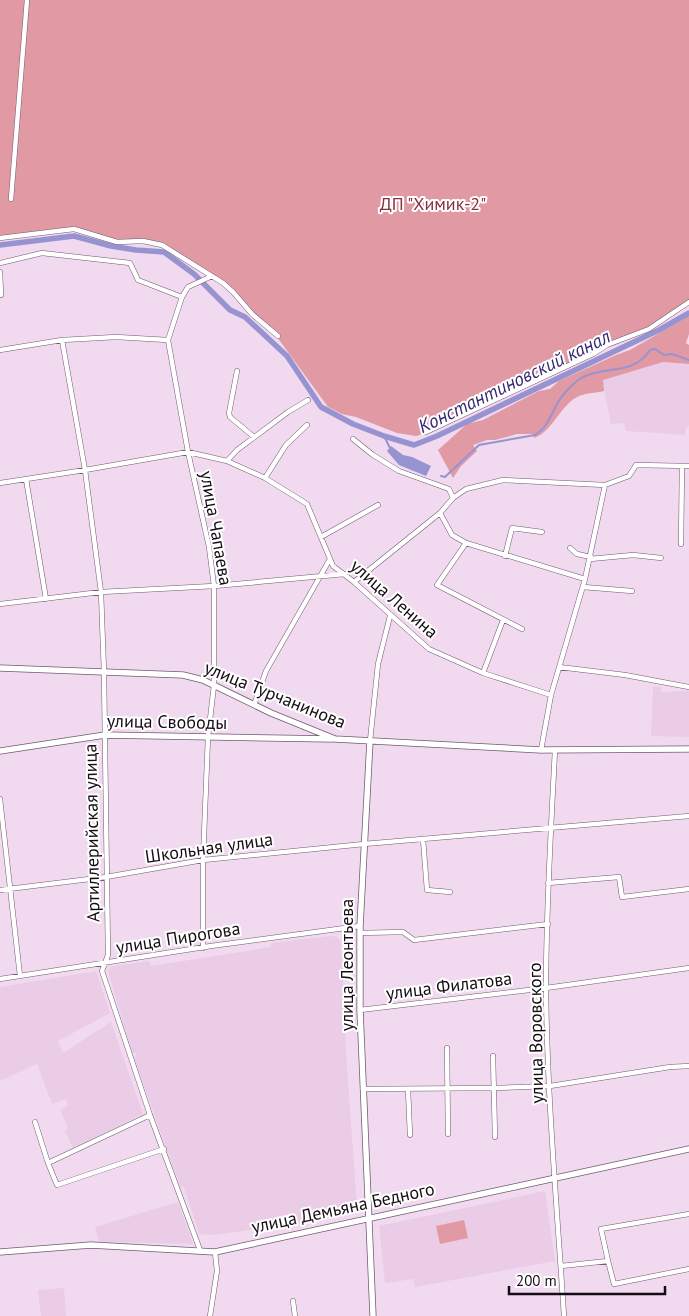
<svg xmlns="http://www.w3.org/2000/svg" width="689" height="1316" viewBox="0 0 689 1316" font-family="'PT Sans',sans-serif">
	<style>
		.built { fill: #eacce7 }
		.green { fill: #e199a3 }
		.water { fill: #9793d1 }
		.lines { fill: none; stroke-linecap: round; stroke-linejoin: round }
		.stream { stroke: #9793d1; stroke-width: 2 }
		.canal { stroke: #9793d1; stroke-width: 5.5 }
		.minor-casing { stroke: #6f5b6e; stroke-width: 5.5 }
		.tertiary-casing { stroke: #6f5b6e; stroke-width: 7 }
		.minor { stroke: #fff; stroke-width: 4.5 }
		.tertiary { stroke: #fff; stroke-width: 5.5 }
		.labels { text-anchor: middle; stroke-width: 4; stroke-linejoin: round; paint-order: stroke }
		.park-label { font-size: 18px; fill: #872f42; stroke: #fff }
		.street-label { font-size: 18px; fill: #150d14; stroke: #fff }
		.water-label { font-size: 19px; font-style: italic; fill: #362972; stroke: #fff }
	</style>
	<rect width="100%" height="100%" fill="#f1d9ef"/>
	<path class="built" d="M 663,362 L 689,364 L 689,424 L 688,427 L 686,427 L 685,435 L 626,431 L 624,423 L 611,424 L 602,380 Z
		M 653,687 L 661,687 L 661,692 L 689,691 L 689,737 L 651,736 Z
		M 330,936 L 337,937 L 340,940 L 342,956 L 346,1054 L 357,1207 L 320,1215 L 321,1220 L 214,1235 L 199,1234 L 184,1187 L 180,1186 L 134,1058 L 137,1055 L 136,1053 L 132,1053 L 108,971 L 111,967 L 114,966 L 149,961 L 151,966 L 271,947 L 271,943 Z
		M 96,971 L 110,1013 L 58,1041 L 63,1053 L 111,1022 L 143,1114 L 73,1148 L 65,1131 L 68,1128 L 60,1110 L 68,1106 L 66,1099 L 52,1104 L 37,1064 L 0,1081 L 0,987 Z
		M 545,1191 L 555,1261 L 415,1287 L 413,1279 L 385,1283 L 379,1226 Z
		M 178,1202 L 193,1244 L 99,1242 L 95,1227 Z
		M 64,1288 L 66,1316 L 41,1316 L 38,1290 Z"/>
	<path class="green" d="M 0,0 L 689,0 L 689,303 L 649,330 L 615,345 L 607,346 L 426,433 L 416,436 L 397,433 L 356,417 L 342,414 L 328,407 L 277,337 L 233,293 L 222,284 L 162,245 L 143,242 L 117,243 L 74,229 L 0,239 Z
		M 689,316 L 689,334 L 686,343 L 689,345 L 689,364 L 663,362 L 603,380 L 604,391 C 596,393 584,393 577,397 C 559,407 553,431 534,438 L 533,434 L 517,434 L 495,440 L 487,440 L 473,445 L 477,451 L 461,466 L 453,478 L 438,450 L 467,424 L 483,420 L 539,391 L 550,389 L 559,381 L 616,355 L 630,350 Z
		M 464,1220 L 468,1238 L 440,1244 L 436,1226 Z"/>
	<path class="water" d="M 391,446 L 403,455 L 412,457 L 431,466 L 426,476 L 399,465 L 387,451 Z"/>
	<g class="lines">
		<path class="stream" d="M 384,436 L 390,448
			M 441,476 L 445,477 L 479,445 L 535,435 C 547,428 551,415 557,404 C 562,395 573,383 581,378 C 606,364 632,377 650,350 L 655,349 L 664,355 L 672,354 L 689,360"/>
		<path class="canal" d="M 0,245 L 74,236 L 111,246 L 136,250 L 164,252 L 194,274 L 230,310 L 245,317 L 287,356 L 321,407 L 353,424 L 384,436 L 414,445 L 437,436 L 659,330 L 689,313"/>
		<g class="minor-casing">
			<path id="minor" d="M 11,199 L 27,0
				M 0,238 L 74,229 L 117,242 L 143,241 L 162,245 L 223,283 L 233,292 L 252,314 L 278,336
				M 0,263 L 42,253 L 130,263 L 138,280 L 182,297
				M 0,272 L 1,295
				M 62,340 L 85,470 L 101,592 L 104,673 L 108,955 L 102,971 L 150,1115 L 200,1250
				M 0,350 L 62,340 L 116,337 L 168,340
				M 237,371 L 229,413 L 230,417 L 254,437
				M 426,432 L 593,354 L 607,345 L 649,329 L 689,302
				M 353,439 L 373,455 L 399,471 L 449,489 L 453,498 L 466,489 L 503,480 L 605,485 L 629,476 L 636,465 L 689,466
				M 227,461 L 237,450 L 288,412 L 308,400
				M 265,478 L 286,445 L 307,425
				M 26,479 L 46,599
				M 0,483 L 85,470 L 188,452 L 227,461 L 265,478 L 307,504 L 333,566 L 354,582 L 429,649 L 483,673 L 551,695
				M 440,513 L 452,535 L 466,543 L 585,579
				M 321,537 L 378,505
				M 466,543 L 437,585 L 522,629
				M 681,544 L 682,466
				M 570,548 L 577,554 L 591,557
				M 505,556 L 512,528 L 542,532
				M 590,559 L 633,555 L 661,558
				M 354,582 L 440,513 L 453,498
				M 583,587 L 632,591
				M 0,604 L 101,592 L 214,586 L 345,574
				M 559,667 L 625,675 L 689,687
				M 483,673 L 503,620
				M 254,705 L 266,671 L 330,559
				M 370,741 L 378,664 L 390,616
				M 541,750 L 551,695 L 585,579 L 605,485
				M 555,750 C 551,829 546,909 546,988 C 547,1097 557,1207 564,1316
				M 0,799 L 20,976
				M 423,839 L 427,890 L 450,892
				M 548,883 L 619,877 L 622,897 L 689,889
				M 0,890 L 106,877 L 203,860 L 364,844 L 689,816
				M 360,933 L 403,932 L 414,940 L 548,924
				M 203,948 L 203,860 L 208,737 L 214,685 L 214,586 L 209,547 L 188,452 L 168,340 L 182,297 L 188,287 L 212,276
				M 0,979 L 211,946 L 360,926
				M 360,1010 L 546,988 L 689,968
				M 447,1048 L 448,1134
				M 493,1056 L 495,1137
				M 363,1089 L 494,1088 L 550,1086 L 670,1067 L 689,1066
				M 408,1089 L 410,1135
				M 150,1115 L 48,1163 L 57,1185 L 164,1149
				M 35,1122 L 48,1163
				M 608,1261 L 614,1284 L 689,1269
				M 561,1266 L 608,1261 L 601,1229 L 689,1214
				M 293,1301 L 295,1316
				M 210,1316 L 217,1271 L 215,1252"/>
		</g>
		<g class="tertiary-casing">
			<path id="tertiary" d="M 0,668 L 183,675 L 203,680 L 271,713 L 335,739 L 541,750 L 689,749
				M 370,741 L 360,926 L 360,1010 L 373,1316
				M 0,751 L 105,735 L 332,739
				M 0,1252 L 91,1245 L 215,1252 L 689,1149"/>
		</g>
		<use href="#minor" class="minor"/>
		<use href="#tertiary" class="tertiary"/>
	</g>
	<g class="labels">
		<g class="park-label">
			<text x="433" y="210">ДП "Химик-2"</text>
		</g>
		<g class="street-label">
			<text transform="translate(216 528) rotate(80)" y="6">улица Чапаева</text>
			<text transform="translate(394 599) rotate(41)" y="6">улица Ленина</text>
			<text transform="translate(275 695) rotate(22)" y="6">улица Турчанинова</text>
			<text transform="translate(167 722) rotate(1)" y="6">улица Свободы</text>
			<text transform="translate(92 833) rotate(-91)" y="6">Артиллерийская улица</text>
			<text transform="translate(209 848) rotate(-8)" y="6">Школьная улица</text>
			<text transform="translate(178 938) rotate(-9)" y="6">улица Пирогова</text>
			<text transform="translate(347 965) rotate(-90)" y="6">улица Леонтьева</text>
			<text transform="translate(449 986) rotate(-7)" y="6">улица Филатова</text>
			<text transform="translate(536 1033) rotate(-91)" y="6">улица Воровского</text>
			<text transform="translate(343 1208) rotate(-12)" y="6">улица Демьяна Бедного</text>
		</g>
		<g class="water-label">
			<text transform="translate(514 381) rotate(-26)" y="7">Константиновский канал</text>
		</g>
	</g>
	<path d="M509 1286v8h156v-8" fill="none" stroke="#150d14" stroke-width="2.5"/>
	<text x="516" y="1286" font-size="15" fill="#150d14" stroke="#ffffff" stroke-width="4" paint-order="stroke">200 m</text>
</svg>
